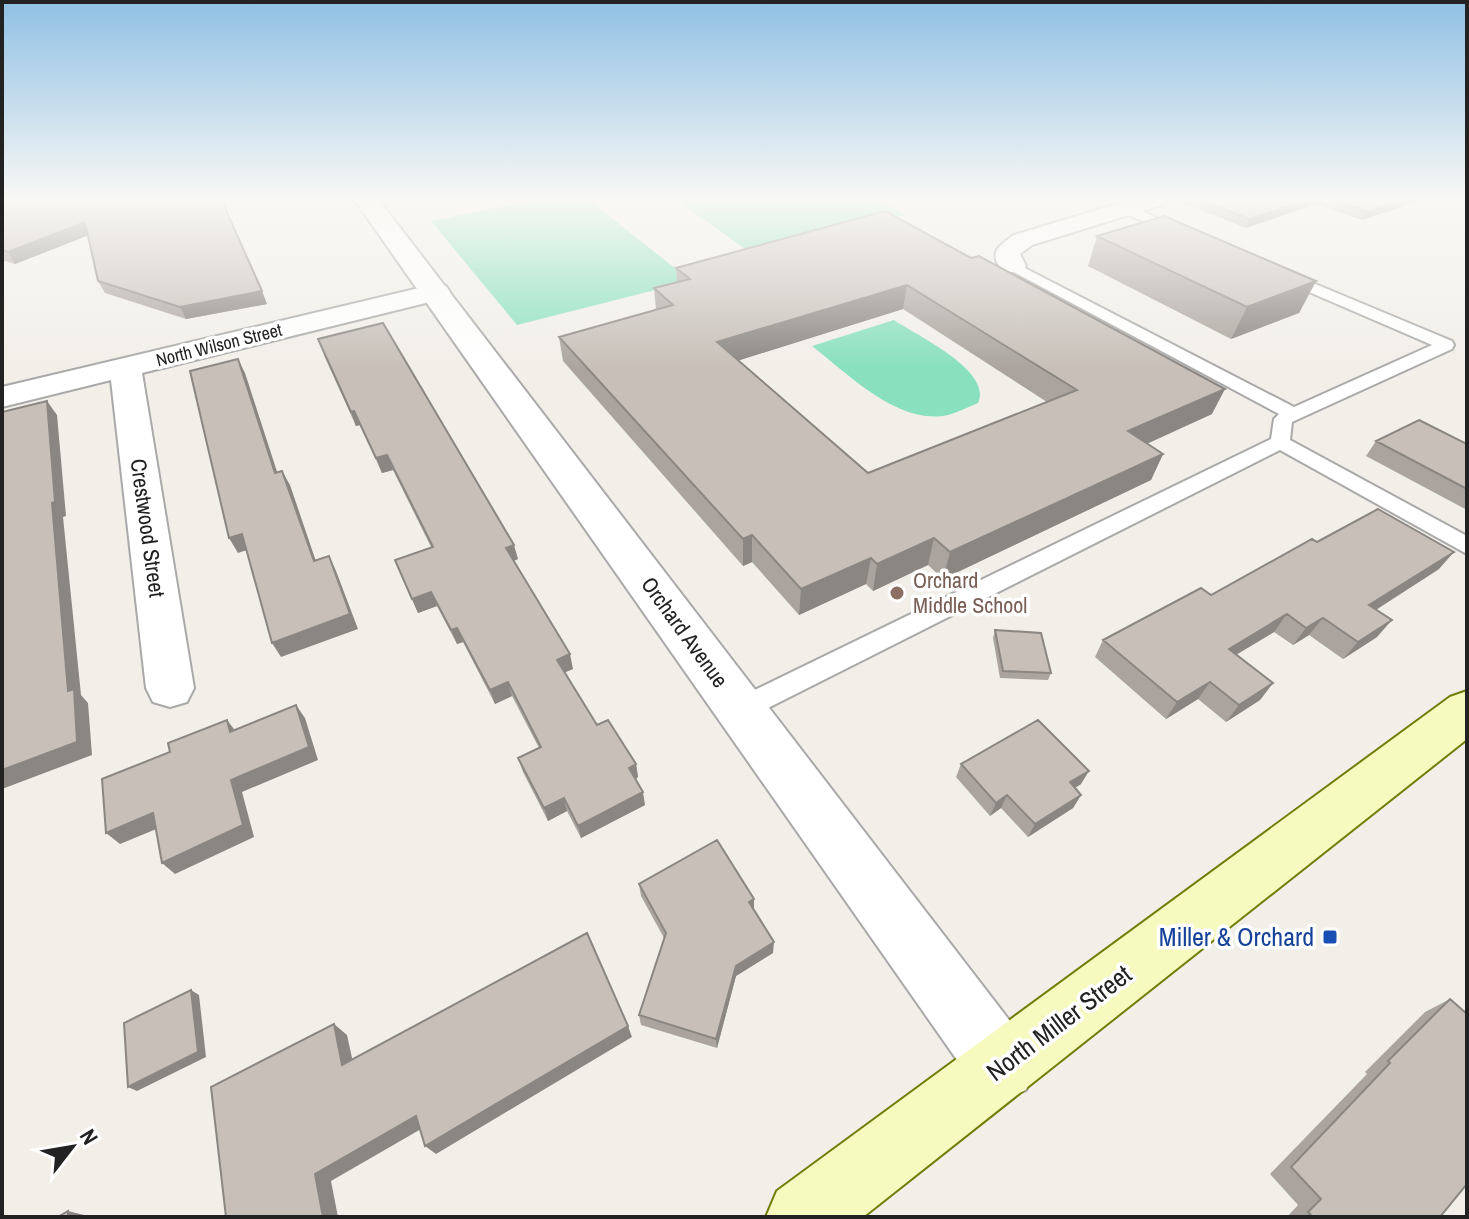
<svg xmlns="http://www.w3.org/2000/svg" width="1469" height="1219" viewBox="0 0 1469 1219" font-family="'Archivo Narrow',sans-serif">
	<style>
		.pitch { fill: #88e0be }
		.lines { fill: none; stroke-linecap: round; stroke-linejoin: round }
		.service-casing { stroke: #a9a9a9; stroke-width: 4 }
		.minor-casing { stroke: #a9a9a9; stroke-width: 4 }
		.tertiary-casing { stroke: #a9a9a9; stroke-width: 4 }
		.secondary-casing { stroke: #707d05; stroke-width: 4 }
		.service { fill: #fff; fill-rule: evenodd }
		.minor { fill: #fff; fill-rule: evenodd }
		.tertiary { fill: #fff; fill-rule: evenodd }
		.secondary { fill: #f7fabf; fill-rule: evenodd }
		.wall { fill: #aba49e; fill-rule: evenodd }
		.shaded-wall { fill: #8b8681 }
		.building { fill: #c7bfb8; stroke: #8b8681; stroke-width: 2; fill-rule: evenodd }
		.education-dot { fill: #8d6e63; stroke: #fff; stroke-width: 3 }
		.transit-dot { fill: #1a4fb4; stroke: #fff; stroke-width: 3 }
		.labels { text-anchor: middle; stroke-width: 7; stroke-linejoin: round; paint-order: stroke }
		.far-street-label { font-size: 18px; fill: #222; stroke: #fff }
		.street-label { font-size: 22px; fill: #222; stroke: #fff }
		.education-label { font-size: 22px; fill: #785e54; stroke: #fff; text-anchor: start }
		.near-transit-label { font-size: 26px; fill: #164399; stroke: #fff; text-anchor: end }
		.near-street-label { font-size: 26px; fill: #222; stroke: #fff }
	</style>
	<rect width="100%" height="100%" fill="#f2efe9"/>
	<path class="pitch" d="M 541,199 L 588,199 L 691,281 L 517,325 L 431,221 Z
		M 675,199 L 877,199 L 906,215 L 754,255 Z
		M 894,320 C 918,336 993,371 978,403 C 968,407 958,412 948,415 C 899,426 848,374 812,346 Z"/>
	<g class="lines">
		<g class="service-casing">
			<path id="service" d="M 1119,205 L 1129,205 L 1187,232 L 1175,235 L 1119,211 Z
				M 1013,262 L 1294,407 L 1432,345 L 1279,279 L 1279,273 L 1289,273 L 1452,341 L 1454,345 L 1452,349 L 1292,422 L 1290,440 L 1467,536 L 1467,554 L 1280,450 L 750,717 L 741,720 L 732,717 L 728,709 L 732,701 L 1271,439 L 1274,419 L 1279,414 L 1008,269 L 1006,266 Z"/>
		</g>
		<g class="minor-casing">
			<path id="minor" d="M 1133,199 L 1168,199 L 1164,204 L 1032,245 L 1020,254 L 1026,266 L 1022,272 L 1004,272 C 987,254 998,246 1014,235 Z
				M 436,284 L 446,286 L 450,292 L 446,298 L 142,373 L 194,688 L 187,702 L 170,707 L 153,702 L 146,688 L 111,380 L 2,407 L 2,387 Z"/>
		</g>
		<g class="tertiary-casing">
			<path id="tertiary" d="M 354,199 L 378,199 L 1026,1042 L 1036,1066 L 1026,1090 L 1002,1100 L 978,1090 Z"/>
		</g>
		<g class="secondary-casing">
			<path id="secondary" d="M 1467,691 L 1467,739 L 863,1217 L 766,1217 L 777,1191 L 1450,697 Z"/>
		</g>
		<use href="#service" class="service"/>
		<use href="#minor" class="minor"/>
		<use href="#tertiary" class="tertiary"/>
		<use href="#secondary" class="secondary"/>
	</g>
	<path class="wall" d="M 2,199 L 221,199 L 267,304 L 186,319 L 105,293 L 98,281 L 88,235 L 15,264 L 5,261 L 2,262 Z
		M 1174,199 L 1425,199 L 1362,220 L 1316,204 L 1246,228 Z
		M 885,211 L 1212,414 L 1147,444 L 1163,454 L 1151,480 L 943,579 L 928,565 L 873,591 L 866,584 L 799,615 L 752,562 L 743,566 L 563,361 L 559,337 L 656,310 L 654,288 L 677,282 L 676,268 ZM 903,309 L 1047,402 L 868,473 L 739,360 Z
		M 1097,236 L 1316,281 L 1299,313 L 1231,339 L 1088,266 Z
		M 323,353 L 518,559 L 514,561 L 573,669 L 564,673 L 597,725 L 636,764 L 638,777 L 636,779 L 645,805 L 581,838 L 567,811 L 548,821 L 523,772 L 518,758 L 539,748 L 512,696 L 495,704 L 463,642 L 457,644 L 437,606 L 418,613 L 395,560 L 431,547 L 393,470 L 382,473 L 360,425 L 356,426 Z
		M 1376,441 L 1467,444 L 1467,510 L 1366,456 Z
		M 1439,569 L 1376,610 L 1377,637 L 1343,659 L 1309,635 L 1293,645 L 1274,632 L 1236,655 L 1273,683 L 1260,700 L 1226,722 L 1198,699 L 1166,719 L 1095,657 L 1103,640 L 1211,595 Z
		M 995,630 L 1051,673 L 1048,680 L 1000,678 L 993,638 Z
		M 961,764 L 1081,784 L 1075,788 L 1081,795 L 1073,808 L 1028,837 L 1001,808 L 990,816 L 956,777 Z
		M 639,884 L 754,910 L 773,953 L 736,976 L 717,1048 L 641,1025 L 639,1015 L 664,938 L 641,896 Z
		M 1450,999 L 1440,1217 L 1287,1217 L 1298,1205 L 1270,1174 L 1367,1074 L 1365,1072 L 1425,1012 Z"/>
	<path class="shaded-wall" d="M 1311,199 L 1319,199 L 1316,204 L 1246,228 L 1249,219 Z
		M 1406,199 L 1425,199 L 1362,220 L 1367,212 Z
		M 85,222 L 92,234 L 15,264 L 8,252 Z
		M 1316,281 L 1299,313 L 1231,339 L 1247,307 Z
		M 907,285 L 903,309 L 718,367 L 717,342 Z
		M 262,291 L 267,304 L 186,319 L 180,307 Z
		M 238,359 L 245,373 L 282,487 L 275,473 Z
		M 1225,389 L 1212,414 L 1117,457 L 1128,431 Z
		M 47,401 L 57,415 L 66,516 L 63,517 L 81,695 L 88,703 L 92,755 L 2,789 L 2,770 L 52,503 Z
		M 354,411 L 360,425 L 356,426 L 351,412 Z
		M 1163,454 L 1151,480 L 943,579 L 950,552 Z
		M 387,455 L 393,470 L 382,473 L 376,458 Z
		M 282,471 L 290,485 L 321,576 L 314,561 Z
		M 242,534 L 250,549 L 238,553 L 229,538 Z
		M 752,535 L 752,562 L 743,566 L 743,539 Z
		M 934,538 L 928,565 L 873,591 L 877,564 Z
		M 514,545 L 518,559 L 510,562 L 506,548 Z
		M 1454,552 L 1439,569 L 1355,623 L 1369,605 Z
		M 329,556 L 336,571 L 358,629 L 281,657 L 272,643 Z
		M 871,558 L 866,584 L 799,615 L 801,589 Z
		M 431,592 L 437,606 L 418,613 L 412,599 Z
		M 1287,614 L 1274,632 L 1217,666 L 1229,649 Z
		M 1323,618 L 1309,635 L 1293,645 L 1306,628 Z
		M 1392,620 L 1377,637 L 1343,659 L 1358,642 Z
		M 457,628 L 463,642 L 457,644 L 451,630 Z
		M 570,654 L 573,669 L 560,674 L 557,660 Z
		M 508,682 L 512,696 L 495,704 L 490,690 Z
		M 1210,682 L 1198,699 L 1166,719 L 1177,702 Z
		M 1273,683 L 1260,700 L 1226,722 L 1239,705 Z
		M 296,705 L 305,718 L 318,760 L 242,792 L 254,837 L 175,874 L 162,863 Z
		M 227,720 L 237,733 L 230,732 Z
		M 636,764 L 638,777 L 632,781 L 629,768 Z
		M 1089,771 L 1081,784 L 1062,796 L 1070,782 Z
		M 643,792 L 645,805 L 581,838 L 578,826 Z
		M 1007,795 L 1001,808 L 990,816 L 996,803 Z
		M 1081,795 L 1073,808 L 1028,837 L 1035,824 Z
		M 564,798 L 567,811 L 548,821 L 544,808 Z
		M 153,813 L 166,825 L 120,844 L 106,833 Z
		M 754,899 L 754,910 L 749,902 Z
		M 774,942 L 773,953 L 736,976 L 717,1048 L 716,1039 L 736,966 Z
		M 191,990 L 199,995 L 206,1057 L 137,1091 L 128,1087 Z
		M 334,1024 L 347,1035 L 356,1076 L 342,1065 Z
		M 628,1026 L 632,1037 L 436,1154 L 425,1146 Z
		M 416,1116 L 428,1125 L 331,1181 L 338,1217 L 323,1217 L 315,1174 Z
		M 68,1211 L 92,1217 L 68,1217 Z"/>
	<path class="building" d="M 2,199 L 221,199 L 262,291 L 180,307 L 98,281 L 85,222 L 8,252 L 2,250 Z
		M 1198,199 L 1311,199 L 1249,219 Z
		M 1329,199 L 1406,199 L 1367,212 Z
		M 885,211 L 971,258 L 979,256 L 1225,389 L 1128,431 L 1163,454 L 950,552 L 934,538 L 877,564 L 871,558 L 801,589 L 752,535 L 743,539 L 559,337 L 673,305 L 654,288 L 690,279 L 676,268 ZM 907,285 L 1077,390 L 868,473 L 717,342 Z
		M 1164,216 L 1316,281 L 1247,307 L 1097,236 Z
		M 383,323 L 514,545 L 506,548 L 570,654 L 557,660 L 597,725 L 608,720 L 636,764 L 629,768 L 643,792 L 578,826 L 564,798 L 544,808 L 518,758 L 541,747 L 508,682 L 490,690 L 457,628 L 451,630 L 431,592 L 412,599 L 395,560 L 433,547 L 387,455 L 376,458 L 354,411 L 351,412 L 318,339 Z
		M 238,359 L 275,473 L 282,471 L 314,561 L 329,556 L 350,614 L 272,643 L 242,534 L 229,538 L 190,371 Z
		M 47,401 L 55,502 L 52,503 L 68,691 L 74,689 L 77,742 L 2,770 L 2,412 Z
		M 1419,420 L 1467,444 L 1467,489 L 1376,441 Z
		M 1378,509 L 1454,552 L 1369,605 L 1392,620 L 1358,642 L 1323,618 L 1306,628 L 1287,614 L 1229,649 L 1273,683 L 1239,705 L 1210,682 L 1177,702 L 1103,640 L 1201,588 L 1211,595 L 1312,539 L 1317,542 Z
		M 995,630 L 1041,633 L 1051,673 L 1003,671 Z
		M 296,705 L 309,747 L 231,780 L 243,825 L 162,863 L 153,813 L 106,833 L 102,779 L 170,752 L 168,743 L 227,720 L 230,732 Z
		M 1038,720 L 1089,771 L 1070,782 L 1081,795 L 1035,824 L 1007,795 L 996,803 L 961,764 Z
		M 717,840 L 754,899 L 749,902 L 774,942 L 736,966 L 716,1039 L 639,1015 L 666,933 L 639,884 Z
		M 587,933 L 628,1026 L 425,1146 L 416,1116 L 315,1174 L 323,1217 L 226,1217 L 211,1087 L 334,1024 L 342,1065 Z
		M 191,990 L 198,1052 L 128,1087 L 124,1023 Z
		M 1450,999 L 1467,1014 L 1467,1184 L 1440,1217 L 1313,1217 L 1308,1212 L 1321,1199 L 1291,1167 L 1390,1063 L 1388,1061 Z
		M 68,1211 L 68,1217 L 58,1217 Z"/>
	<linearGradient id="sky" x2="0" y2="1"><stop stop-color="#8fc0e4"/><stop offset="0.54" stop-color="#f9f8f5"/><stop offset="1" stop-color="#f9f8f5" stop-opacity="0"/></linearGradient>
	<rect width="1469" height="369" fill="url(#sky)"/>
	<circle class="education-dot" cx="897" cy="593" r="8"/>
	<rect class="transit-dot" x="1322" y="929" width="16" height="16" rx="4"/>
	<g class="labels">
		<g class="far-street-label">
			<text transform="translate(219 345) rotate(-14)" y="6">North Wilson Street</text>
		</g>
		<g class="street-label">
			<text transform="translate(148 528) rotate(82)" y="8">Crestwood Street</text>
			<text transform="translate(685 632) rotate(54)" y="8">Orchard Avenue</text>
		</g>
		<g class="education-label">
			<text x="913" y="588">Orchard<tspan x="913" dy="25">Middle School</tspan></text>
		</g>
		<g class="near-transit-label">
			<text x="1314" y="946">Miller &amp; Orchard</text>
		</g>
		<g class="near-street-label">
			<text transform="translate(1059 1023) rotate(-37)" y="9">North Miller Street</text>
		</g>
	</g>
	<rect width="1469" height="1219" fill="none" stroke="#222222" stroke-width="8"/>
	<g transform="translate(72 1147) rotate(59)" stroke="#ffffff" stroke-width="6" paint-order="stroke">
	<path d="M0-6L14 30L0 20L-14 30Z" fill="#222222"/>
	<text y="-12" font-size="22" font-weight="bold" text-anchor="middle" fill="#222222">N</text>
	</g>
</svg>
